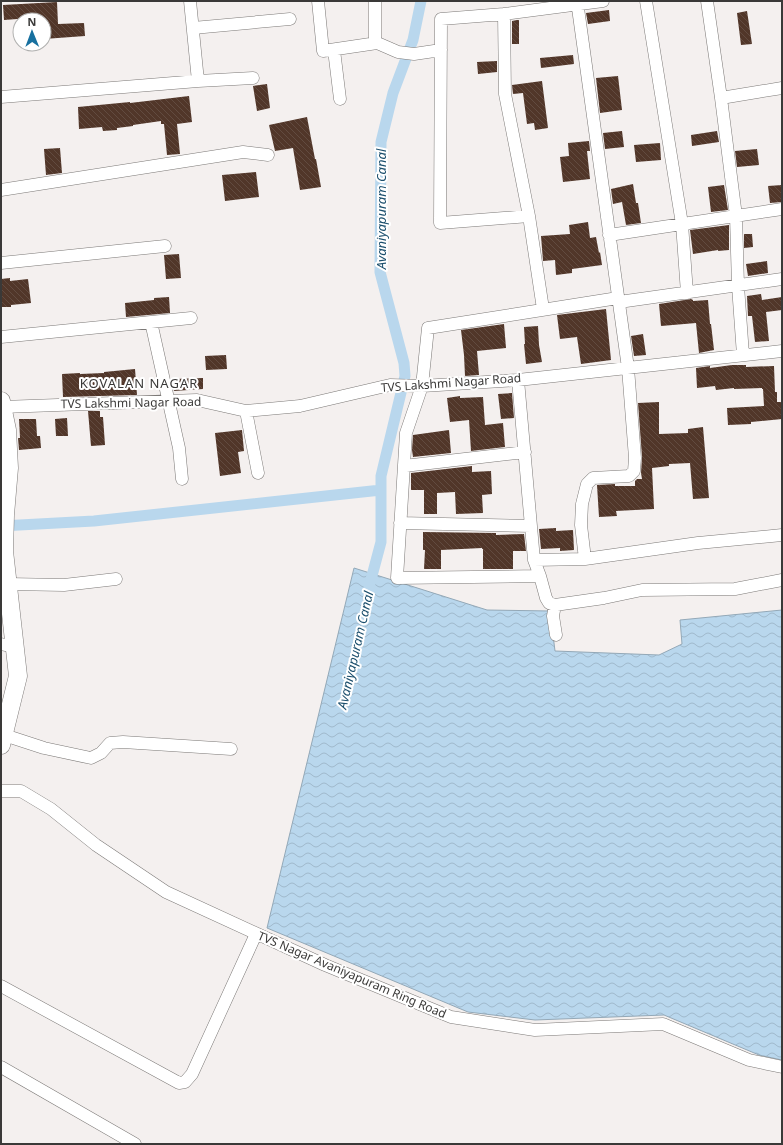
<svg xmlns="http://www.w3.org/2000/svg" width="783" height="1145" viewBox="0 0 783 1145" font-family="'Noto Sans',sans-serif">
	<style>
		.water { fill: url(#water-waves); stroke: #93a8b7 }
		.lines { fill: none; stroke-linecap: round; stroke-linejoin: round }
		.canal { stroke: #b9d7ed; stroke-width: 11 }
		.building { fill: url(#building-back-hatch) }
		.street-casing { stroke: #7c7977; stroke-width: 13 }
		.secondary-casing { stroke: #7c7977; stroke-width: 19 }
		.street { stroke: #fff; stroke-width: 12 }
		.secondary { stroke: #fff; stroke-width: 18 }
		.labels { text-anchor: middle; stroke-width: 4; stroke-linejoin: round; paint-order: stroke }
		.street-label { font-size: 12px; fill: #3a3938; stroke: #fff }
		.water-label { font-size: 13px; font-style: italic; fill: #1c4f6d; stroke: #fff }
		.neighbourhood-label { font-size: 13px; letter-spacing: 1px; fill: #3a3938; stroke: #fff }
	</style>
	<defs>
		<pattern id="water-waves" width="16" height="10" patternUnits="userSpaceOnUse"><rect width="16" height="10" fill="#b9d7ed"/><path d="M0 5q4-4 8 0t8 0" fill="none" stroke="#a0b9cc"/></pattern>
		<pattern id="building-back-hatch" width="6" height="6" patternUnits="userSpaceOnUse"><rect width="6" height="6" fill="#513629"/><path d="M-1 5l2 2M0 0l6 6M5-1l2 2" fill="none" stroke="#624b40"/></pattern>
	</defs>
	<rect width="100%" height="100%" fill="#f4f0ef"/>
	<path class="water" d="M 354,568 L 487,610 L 550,611 L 555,651 L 659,655 L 682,644 L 680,620 L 782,610 L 782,1060 L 759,1055 L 664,1015 L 535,1020 L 468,1012 L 267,928 Z"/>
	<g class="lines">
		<path class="canal" d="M 1,526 L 94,521 L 381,490 L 381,476 L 405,376 L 404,363 L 380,272 L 381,142 L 393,93 L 413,40 L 421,1
			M 369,587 L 381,542 L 381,490"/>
	</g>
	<path class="building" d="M 57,2 L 58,24 L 84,23 L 85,36 L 44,39 L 44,17 L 4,20 L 3,5 Z
		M 609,10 L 610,21 L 588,24 L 586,13 Z
		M 747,11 L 752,44 L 741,45 L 737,13 Z
		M 517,20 L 519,20 L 519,44 L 512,44 L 512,21 Z
		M 573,55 L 574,64 L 541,68 L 540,58 Z
		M 497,61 L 497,72 L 478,74 L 477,62 Z
		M 618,76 L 622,110 L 600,113 L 596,78 Z
		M 542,81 L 548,128 L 535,130 L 534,123 L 527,124 L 523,93 L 513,94 L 512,85 Z
		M 267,84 L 270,108 L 257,111 L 253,86 Z
		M 189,96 L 192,122 L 177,124 L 180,154 L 167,155 L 164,124 L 161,124 L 161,121 L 133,125 L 133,126 L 117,128 L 117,130 L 103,131 L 102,127 L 79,129 L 78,107 L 130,102 L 130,103 Z
		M 307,117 L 315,159 L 316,159 L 321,187 L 300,190 L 293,148 L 275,151 L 269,125 Z
		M 622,131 L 624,147 L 605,149 L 603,133 Z
		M 717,131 L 719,142 L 692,146 L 691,135 Z
		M 589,141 L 590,151 L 587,151 L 590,179 L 563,182 L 560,157 L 569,156 L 568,143 Z
		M 660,143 L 661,160 L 636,162 L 634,145 Z
		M 60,148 L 62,173 L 46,175 L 44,149 Z
		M 757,149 L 759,165 L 737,167 L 735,151 Z
		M 256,172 L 259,197 L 225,201 L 222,175 Z
		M 633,184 L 636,203 L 638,203 L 641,223 L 626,225 L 622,202 L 613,204 L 611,189 Z
		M 724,185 L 728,210 L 711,212 L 708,187 Z
		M 782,185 L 782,202 L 770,203 L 768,186 Z
		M 588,222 L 590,238 L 596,237 L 599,253 L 600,252 L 602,265 L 572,269 L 572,273 L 556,275 L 555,260 L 543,261 L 541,236 L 570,234 L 569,225 Z
		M 729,225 L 729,250 L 718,251 L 718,250 L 693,254 L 690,230 Z
		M 744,234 L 752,234 L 753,247 L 744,248 Z
		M 179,254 L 181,278 L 166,279 L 164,255 Z
		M 767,261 L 768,273 L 748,276 L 746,264 Z
		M 10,278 L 10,281 L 28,279 L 31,303 L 11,305 L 11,307 L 1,307 L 1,279 Z
		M 761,294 L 762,300 L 782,297 L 782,310 L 766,312 L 769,341 L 755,342 L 752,316 L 748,316 L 747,296 Z
		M 169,297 L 170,313 L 126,317 L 125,303 L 154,300 L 154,298 Z
		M 691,299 L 693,300 L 693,301 L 708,300 L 710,324 L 711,324 L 714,350 L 699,353 L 696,323 L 661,326 L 659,304 Z
		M 606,309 L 611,360 L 581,364 L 577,337 L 560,339 L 557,315 Z
		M 504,324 L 506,348 L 477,351 L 479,375 L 465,376 L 464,355 L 461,330 Z
		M 538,326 L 539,345 L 542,362 L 526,364 L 524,344 L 525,344 L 524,327 Z
		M 643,334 L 646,355 L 634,356 L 631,336 Z
		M 226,355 L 227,369 L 206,370 L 205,356 Z
		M 732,365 L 746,365 L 746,367 L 774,366 L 775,392 L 777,392 L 777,402 L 782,402 L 782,419 L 751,422 L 751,424 L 728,425 L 727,408 L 764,406 L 763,389 L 762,389 L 762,388 L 734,389 L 734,388 L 716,390 L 715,386 L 697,388 L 696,368 L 710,366 L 710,368 Z
		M 135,369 L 137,395 L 63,397 L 62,374 L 80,373 L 80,374 L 104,373 L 104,372 Z
		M 203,378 L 203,389 L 174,391 L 171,379 Z
		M 512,393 L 514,418 L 501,419 L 498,394 Z
		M 460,396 L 460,398 L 483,397 L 485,425 L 503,423 L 505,447 L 471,451 L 469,420 L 450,422 L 447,398 Z
		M 659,402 L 659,434 L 688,433 L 688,429 L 703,427 L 709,498 L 693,499 L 690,463 L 669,464 L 669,466 L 652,468 L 654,509 L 616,511 L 617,516 L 599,517 L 597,485 L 615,484 L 615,486 L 635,486 L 635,481 L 637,479 L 642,479 L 641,473 L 642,457 L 638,403 Z
		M 88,411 L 100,411 L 100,417 L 103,417 L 105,445 L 91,446 Z
		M 67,418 L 68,436 L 56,436 L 55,419 Z
		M 19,419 L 36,419 L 37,436 L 40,436 L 41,448 L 19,450 L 18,438 L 20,438 Z
		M 242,430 L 244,451 L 238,452 L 241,473 L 220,476 L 215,433 Z
		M 449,430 L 451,453 L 413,457 L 412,450 L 413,435 Z
		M 472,466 L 472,472 L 491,471 L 492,494 L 482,495 L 483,513 L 456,514 L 455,492 L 437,493 L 437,514 L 424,514 L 424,490 L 411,490 L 411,473 Z
		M 556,528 L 556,531 L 573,530 L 574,550 L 560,551 L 560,548 L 541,549 L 539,529 Z
		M 423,532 L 496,533 L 496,535 L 524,534 L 526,551 L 513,551 L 513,569 L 483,569 L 483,549 L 482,549 L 482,548 L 441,550 L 441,569 L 424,569 L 425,550 L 423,550 Z"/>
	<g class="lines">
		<g class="street-casing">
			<path id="street" d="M 318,1 L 323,51 L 377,43
				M 375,1 L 375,42 L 398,52 L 414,54 L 441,50
				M 577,1 L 628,368 L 635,458 L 634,471 L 629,476 L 593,478 L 587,484 L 582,504 L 581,525 L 585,559
				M 646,1 L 682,224 L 687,293
				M 707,1 L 721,98 L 782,88
				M 504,14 L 441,19 L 440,223 L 529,216
				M 193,28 L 290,19
				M 334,50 L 340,99
				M 198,81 L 253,78
				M 1,97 L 198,81 L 190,1
				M 721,98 L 736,216 L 738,286 L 743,355
				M 1,190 L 243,152 L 268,155
				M 609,235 L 782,209
				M 1,263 L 165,246
				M 619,302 L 782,279
				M 543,309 L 529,216 L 505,94 L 504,14 L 603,1
				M 151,322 L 179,448 L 182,479
				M 1,337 L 191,318
				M 518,380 L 534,560 L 585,559 L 698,543 L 782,535
				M 2,407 L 197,400 L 246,411 L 300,406 L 390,385 L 422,386 L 518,380 L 782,351
				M 246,411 L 258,473
				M 404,466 L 525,452
				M 400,523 L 531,526
				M 534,560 L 540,576 L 397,578 L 406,433 L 422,386 L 428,328 L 618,298
				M 540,576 L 546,598 L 549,603 L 555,605 L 604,598 L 642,590 L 735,589 L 782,580
				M 8,584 L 64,585 L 116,579
				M 555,605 L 553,616 L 556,635
				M 1,644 L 15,647
				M 1,734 L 44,748 L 91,758 L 101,753 L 110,743 L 123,742 L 231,749
				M 1,791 L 21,791 L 51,809 L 96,845 L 166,892 L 325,965 L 451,1017 L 535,1030 L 663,1024 L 749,1060 L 782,1067
				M 1,986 L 179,1083 L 185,1082 L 192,1074 L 256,934
				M 1,1067 L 135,1144"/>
		</g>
		<g class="secondary-casing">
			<path id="secondary" d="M 1,401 L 7,430 L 9,468 L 5,515 L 4,551 L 18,676 L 1,745"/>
		</g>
		<use href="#street" class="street"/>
		<use href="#secondary" class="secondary"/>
	</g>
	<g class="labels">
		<g class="street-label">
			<text transform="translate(451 383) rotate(-4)" y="4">TVS Lakshmi Nagar Road</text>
			<text transform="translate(131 403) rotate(-1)" y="4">TVS Lakshmi Nagar Road</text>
			<text transform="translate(352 975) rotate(23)" y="4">TVS Nagar Avaniyapuram Ring Road</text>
		</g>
		<g class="water-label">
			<text transform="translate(381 209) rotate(-90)" y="5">Avaniyapuram Canal</text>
			<text transform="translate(355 650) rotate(-77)" y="5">Avaniyapuram Canal</text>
		</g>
		<g class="neighbourhood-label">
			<text x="139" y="388">KOVALAN NAGAR</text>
		</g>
	</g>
	<rect width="783" height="1145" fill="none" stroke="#3a3938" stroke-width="4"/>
	<g transform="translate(32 32) rotate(359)"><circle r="19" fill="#ffffff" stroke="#b0b0af"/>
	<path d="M0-3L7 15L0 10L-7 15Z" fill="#17709f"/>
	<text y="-6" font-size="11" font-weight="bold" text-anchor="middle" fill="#3a3938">N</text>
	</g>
</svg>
